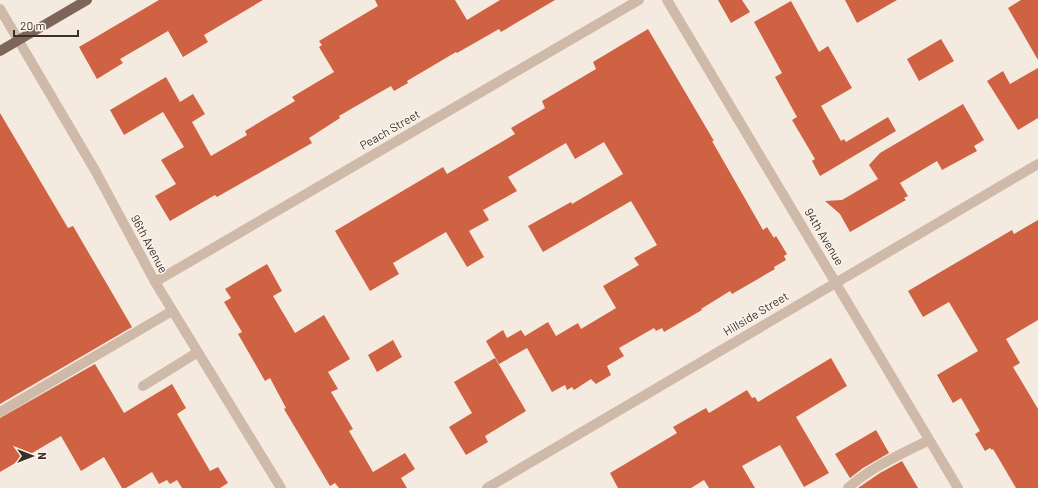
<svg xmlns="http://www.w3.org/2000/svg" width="1038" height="488" viewBox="0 0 1038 488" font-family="Barlow,sans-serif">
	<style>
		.building { fill: #cf6242 }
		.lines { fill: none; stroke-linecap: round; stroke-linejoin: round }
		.minor { stroke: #cfbaa9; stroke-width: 10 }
		.major { stroke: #7e6559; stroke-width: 10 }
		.labels { text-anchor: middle; stroke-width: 3; stroke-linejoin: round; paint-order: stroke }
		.street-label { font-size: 12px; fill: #3b2f2a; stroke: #fcf4ec }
	</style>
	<rect width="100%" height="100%" fill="#f5eadf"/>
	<path class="building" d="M 159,0 L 263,0 L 204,35 L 208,42 L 183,57 L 168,31 L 120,59 L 123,63 L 97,79 L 79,47 Z
		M 375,0 L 455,0 L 467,20 L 500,0 L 555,0 L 501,32 L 499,29 L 457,53 L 456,52 L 407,81 L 408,83 L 394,91 L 391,86 L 370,98 L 339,116 L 340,118 L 309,138 L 312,143 L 217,197 L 215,195 L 170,221 L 155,196 L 176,184 L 161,160 L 184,147 L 163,112 L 124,135 L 110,110 L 166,77 L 180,102 L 193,94 L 205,114 L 192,122 L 211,156 L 247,135 L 245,131 L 295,101 L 292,97 L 334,72 L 319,47 L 322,45 L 319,41 L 378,6 Z
		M 718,0 L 742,0 L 750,12 L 731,23 Z
		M 845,0 L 897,0 L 857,23 Z
		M 1021,0 L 1038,0 L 1038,60 L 1008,8 Z
		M 791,1 L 819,52 L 828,46 L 852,88 L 821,106 L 841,141 L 844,139 L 846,142 L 888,117 L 896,131 L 820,176 L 812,161 L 815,159 L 792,120 L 797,117 L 775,77 L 782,73 L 754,22 Z
		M 648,29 L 714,141 L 712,141 L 763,230 L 767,227 L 774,238 L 776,236 L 787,254 L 784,256 L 786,260 L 774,267 L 775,269 L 732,294 L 730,291 L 701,309 L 702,310 L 664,332 L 662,328 L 656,331 L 654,328 L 619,348 L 624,356 L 607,366 L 611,375 L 596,384 L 591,379 L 574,390 L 572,387 L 567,390 L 565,385 L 552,392 L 527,348 L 499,364 L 486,341 L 503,330 L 507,338 L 521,330 L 525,336 L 548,322 L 556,336 L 578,323 L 581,329 L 616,308 L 603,286 L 639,265 L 634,258 L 657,245 L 631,201 L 543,252 L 528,226 L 571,202 L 572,204 L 623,174 L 604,142 L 575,159 L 566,143 L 508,177 L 517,191 L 483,210 L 489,220 L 469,231 L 484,257 L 467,267 L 446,232 L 393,263 L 399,274 L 370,291 L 335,231 L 443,167 L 447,174 L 515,134 L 511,128 L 545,108 L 542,101 L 596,69 L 593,62 Z
		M 941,39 L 954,61 L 919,81 L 907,59 Z
		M 1038,68 L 1038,118 L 1018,130 L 987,81 L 1003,71 L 1010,84 Z
		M 963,104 L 984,140 L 974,146 L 977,151 L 942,170 L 937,161 L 900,183 L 908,196 L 904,198 L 906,200 L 850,232 L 840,214 L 825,201 L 842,200 L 878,179 L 869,165 L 880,153 Z
		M 0,113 L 68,228 L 73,226 L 132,327 L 0,404 Z
		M 1038,220 L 1038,320 L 1006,339 L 1020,363 L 1013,367 L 1038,409 L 1038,488 L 1016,488 L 993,449 L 992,450 L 990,448 L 985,451 L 975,434 L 980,431 L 961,398 L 953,403 L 937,375 L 978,351 L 949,302 L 923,317 L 908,291 L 1012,230 L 1014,234 Z
		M 267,264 L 282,291 L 273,296 L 295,333 L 324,315 L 350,359 L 328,372 L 338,389 L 331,392 L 353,429 L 349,431 L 373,472 L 405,453 L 415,469 L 401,478 L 407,488 L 339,488 L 335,483 L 330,486 L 284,409 L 286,408 L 270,378 L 265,381 L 238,334 L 242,332 L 224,302 L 231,298 L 225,289 Z
		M 393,340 L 402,357 L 377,372 L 368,355 Z
		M 495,358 L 526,411 L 485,436 L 488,442 L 466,455 L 449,427 L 472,413 L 454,382 Z
		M 831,358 L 847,386 L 796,417 L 829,473 L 804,487 L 780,445 L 742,466 L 755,488 L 709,488 L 704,480 L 691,488 L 618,488 L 610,473 L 677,433 L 673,427 L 706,408 L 709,413 L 747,390 L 752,398 L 755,397 L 758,402 Z
		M 95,364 L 124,413 L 172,384 L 186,408 L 177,414 L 210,471 L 218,467 L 228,483 L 220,488 L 182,488 L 177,480 L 170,484 L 167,480 L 159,484 L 152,472 L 126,488 L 122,488 L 104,457 L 81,471 L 61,436 L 0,472 L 0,418 Z
		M 876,430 L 889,453 L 863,468 L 850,478 L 835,454 Z
		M 902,461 L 918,488 L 858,488 L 880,473 Z"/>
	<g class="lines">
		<path class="minor" d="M 667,0 L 958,488
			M 0,9 L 96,172 L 155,282 L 281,488
			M 155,282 L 639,0
			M 143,386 L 198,352
			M 0,412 L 172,311
			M 487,488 L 1038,164
			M 848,488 C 871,467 902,454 929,440"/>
		<path class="major" d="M 0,51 L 87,0"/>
	</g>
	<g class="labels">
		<g class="street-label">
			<text transform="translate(390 130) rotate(-30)" y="4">Peach Street</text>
			<text transform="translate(824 237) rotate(59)" y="4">94th Avenue</text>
			<text transform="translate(149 244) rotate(62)" y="4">96th Avenue</text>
			<text transform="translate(756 314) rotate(-31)" y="4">Hillside Street</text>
		</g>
	</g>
	<g transform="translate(32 456) rotate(90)" stroke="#fcf4ec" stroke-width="3" paint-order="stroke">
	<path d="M0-3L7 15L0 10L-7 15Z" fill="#3b2f2a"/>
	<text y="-6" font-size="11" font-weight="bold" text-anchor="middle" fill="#3b2f2a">N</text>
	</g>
	<path d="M14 30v6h64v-6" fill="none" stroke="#3b2f2a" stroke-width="2"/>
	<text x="20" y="30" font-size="12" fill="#3b2f2a" stroke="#fcf4ec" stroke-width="3" paint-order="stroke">20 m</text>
</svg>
